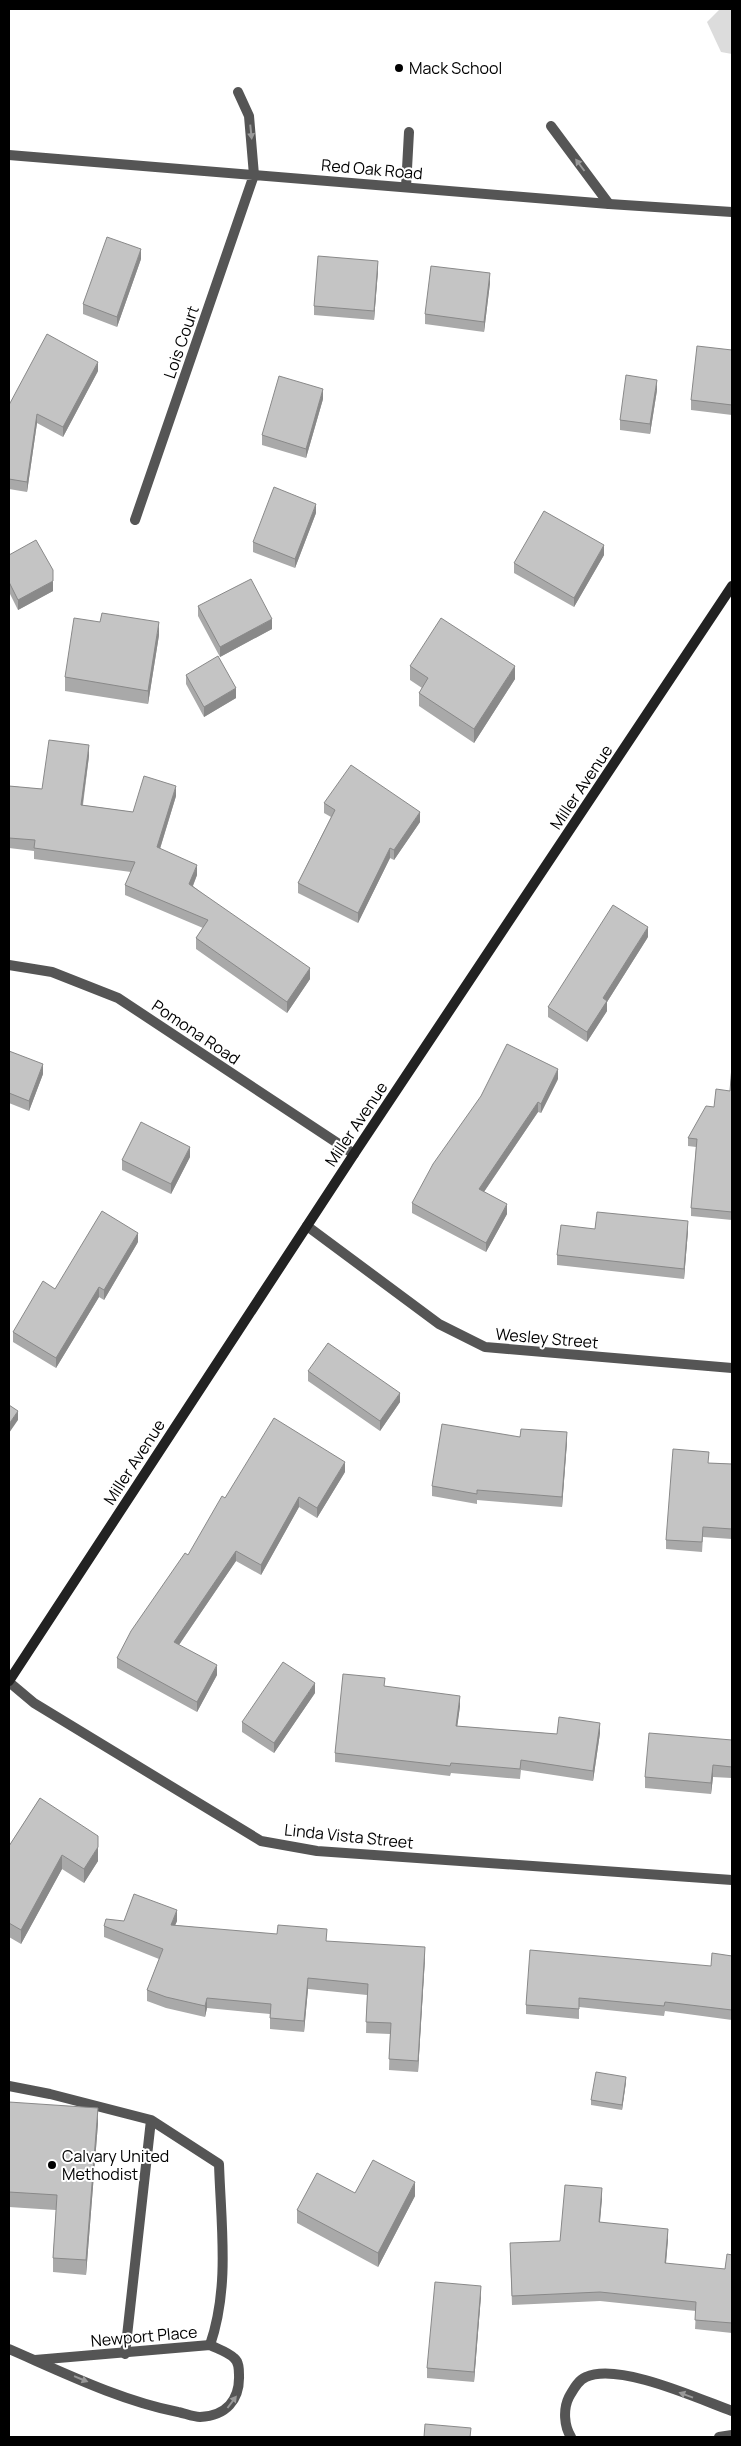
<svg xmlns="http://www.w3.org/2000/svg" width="741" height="2446" viewBox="0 0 741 2446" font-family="Manrope,sans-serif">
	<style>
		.green { fill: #dcdcdc }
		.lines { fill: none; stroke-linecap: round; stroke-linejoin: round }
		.service { stroke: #555; stroke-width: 10 }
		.minor { stroke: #555; stroke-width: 10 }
		.secondary { stroke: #222; stroke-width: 10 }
		.wall { fill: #a9a9a9 }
		.shaded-wall { fill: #898989 }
		.building { fill: #c4c4c4; stroke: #898989 }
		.oneway { fill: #999 }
		.poi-dot { fill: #000; stroke: #fff; stroke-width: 2 }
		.labels { text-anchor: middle; stroke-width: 4; stroke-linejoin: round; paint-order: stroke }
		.poi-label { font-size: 16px; fill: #000; stroke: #fff; text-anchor: start }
		.street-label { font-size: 16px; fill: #000; stroke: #fff }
	</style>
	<rect width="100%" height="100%" fill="#fff"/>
	<path class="green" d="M 720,9 L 732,9 L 732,54 L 721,52 L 707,22 Z"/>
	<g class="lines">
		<path class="service" d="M 238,92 L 249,116 L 254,175
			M 551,126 L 609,204
			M 406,187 L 409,132
			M 9,2086 L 50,2094 L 151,2120 L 125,2354
			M 151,2120 L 219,2164 C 221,2225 230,2287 210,2345"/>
		<path class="minor" d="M 9,155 L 609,204 L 732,212
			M 135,520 L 254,175
			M 9,965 L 52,972 L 118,998 L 354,1154
			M 307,1226 L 439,1324 L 485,1347 L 732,1368
			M 9,1682 L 34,1703 L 261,1841 L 317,1851 L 732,1880
			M 9,2349 C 62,2372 121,2401 178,2412 C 184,2413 193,2417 200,2417 C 226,2416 240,2400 239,2375 C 239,2369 239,2362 234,2358 C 228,2352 218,2349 210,2345 L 35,2360
			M 571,2437 C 564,2426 563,2409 569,2397 C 573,2390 578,2380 586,2377 C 618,2362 699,2399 732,2411
			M 719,2437 L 732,2435"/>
		<path class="secondary" d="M 9,1681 L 354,1154 L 732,586"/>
	</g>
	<path class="wall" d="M 141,259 L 117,327 L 83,314 L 83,304 Z
		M 378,271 L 374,320 L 314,315 L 314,306 Z
		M 490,283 L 484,332 L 425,324 L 425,314 Z
		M 732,350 L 732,415 L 691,410 L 691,400 Z
		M 98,371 L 63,437 L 37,423 L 27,492 L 9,489 L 9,405 Z
		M 657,390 L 650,434 L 620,430 L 620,420 Z
		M 323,399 L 306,458 L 262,445 L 262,435 Z
		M 316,513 L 295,568 L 253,552 L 253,542 Z
		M 9,555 L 53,591 L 18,610 L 9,592 Z
		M 604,555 L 574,607 L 514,573 L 514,563 Z
		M 198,606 L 272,629 L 220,657 L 198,616 Z
		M 159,635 L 148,704 L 65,691 L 65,677 Z
		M 410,666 L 515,679 L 474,743 L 419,706 L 419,693 L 422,688 L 410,680 Z
		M 186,675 L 236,698 L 204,717 L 186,684 Z
		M 89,756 L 83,805 L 133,812 L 176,796 L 160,849 L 197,875 L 193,886 L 310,979 L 287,1013 L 196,949 L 196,938 L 203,928 L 125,895 L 125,885 L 131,872 L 34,859 L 34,851 L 9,848 L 9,786 L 42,789 Z
		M 324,803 L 420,822 L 394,860 L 390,858 L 358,923 L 298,893 L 298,883 L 331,817 L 324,813 Z
		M 648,937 L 607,1002 L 607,1011 L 587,1042 L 548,1017 L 548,1007 Z
		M 9,1051 L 43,1074 L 29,1111 L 9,1103 Z
		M 732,1066 L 732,1220 L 691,1216 L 691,1208 L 696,1147 L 688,1146 L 688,1138 L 714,1107 L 730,1091 Z
		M 558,1079 L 541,1113 L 538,1112 L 484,1192 L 507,1214 L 486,1252 L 412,1213 L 412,1203 Z
		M 190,1157 L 171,1194 L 122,1170 L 122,1160 Z
		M 595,1229 L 688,1231 L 684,1279 L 557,1265 L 557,1255 Z
		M 138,1242 L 104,1300 L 99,1297 L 56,1368 L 13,1342 L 13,1332 Z
		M 308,1371 L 400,1402 L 380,1431 L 308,1381 Z
		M 520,1437 L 567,1442 L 562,1507 L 477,1500 L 477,1504 L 432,1496 L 432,1486 Z
		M 709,1463 L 732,1464 L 732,1539 L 703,1537 L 702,1552 L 666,1549 L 666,1540 Z
		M 345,1472 L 317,1518 L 299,1507 L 261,1575 L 236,1561 L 179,1645 L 217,1675 L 197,1712 L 117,1668 L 117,1658 L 188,1555 Z
		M 385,1686 L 460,1706 L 457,1726 L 557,1734 L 600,1733 L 593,1781 L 521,1770 L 520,1779 L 451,1773 L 450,1776 L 335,1762 L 335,1753 Z
		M 315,1693 L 274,1753 L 242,1732 L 242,1722 Z
		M 732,1740 L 732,1778 L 713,1777 L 711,1794 L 645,1788 L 645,1777 Z
		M 40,1798 L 98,1861 L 84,1883 L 62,1869 L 21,1944 L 9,1937 L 9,1846 Z
		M 124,1921 L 177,1921 L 175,1925 L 327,1941 L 425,1958 L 418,2072 L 389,2070 L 390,2034 L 366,2033 L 367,1995 L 308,1989 L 304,2032 L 270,2029 L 270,2014 L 207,2008 L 205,2017 L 166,2008 L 147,2001 L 147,1990 L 159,1959 L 104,1937 L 104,1926 Z
		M 732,1956 L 732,2020 L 665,2011 L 664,2016 L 579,2007 L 579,2019 L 526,2014 L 526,2005 L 711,1966 Z
		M 626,2082 L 622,2110 L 591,2105 L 591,2100 Z
		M 9,2102 L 98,2123 L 86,2275 L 53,2272 L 53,2258 L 56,2210 L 9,2207 Z
		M 355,2193 L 415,2196 L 378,2267 L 297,2223 L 297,2210 Z
		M 602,2198 L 600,2222 L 668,2239 L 666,2264 L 725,2269 L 732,2255 L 732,2333 L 695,2329 L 696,2311 L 600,2301 L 512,2305 L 510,2252 L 560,2241 Z
		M 481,2296 L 474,2382 L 427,2378 L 427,2368 Z"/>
	<path class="shaded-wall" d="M 141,249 L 141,259 L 117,327 L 117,317 Z
		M 378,261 L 378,271 L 374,320 L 374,311 Z
		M 490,273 L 490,283 L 484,332 L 484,322 Z
		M 98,362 L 98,371 L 63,437 L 63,427 Z
		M 657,380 L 657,390 L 650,434 L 650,424 Z
		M 323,389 L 323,399 L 306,458 L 306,449 Z
		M 37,414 L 37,423 L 27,492 L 27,482 Z
		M 316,504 L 316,513 L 295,568 L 295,559 Z
		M 604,545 L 604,555 L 574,607 L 574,598 Z
		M 53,581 L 53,591 L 18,610 L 18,600 Z
		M 272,619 L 272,629 L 220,657 L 220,647 Z
		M 159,622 L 159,635 L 148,704 L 148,691 Z
		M 515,666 L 515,679 L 474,743 L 474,729 Z
		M 236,688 L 236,698 L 204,717 L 204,707 Z
		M 89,745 L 89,756 L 81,815 L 81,805 Z
		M 176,786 L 176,796 L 157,858 L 157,847 Z
		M 420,812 L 420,822 L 394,860 L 394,850 Z
		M 390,848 L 390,858 L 358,923 L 358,913 Z
		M 197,865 L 197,875 L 189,895 L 189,884 Z
		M 648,927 L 648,937 L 607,1002 L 607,1011 L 587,1042 L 587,1032 L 603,998 Z
		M 310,968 L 310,979 L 287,1013 L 287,1002 Z
		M 43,1064 L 43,1074 L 29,1111 L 29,1101 Z
		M 558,1069 L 558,1079 L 541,1113 L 541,1104 Z
		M 538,1102 L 538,1112 L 479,1199 L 479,1189 Z
		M 190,1147 L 190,1157 L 171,1194 L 171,1184 Z
		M 507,1204 L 507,1214 L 486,1252 L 486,1243 Z
		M 688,1221 L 688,1231 L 684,1279 L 684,1269 Z
		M 138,1233 L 138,1242 L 104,1300 L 104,1290 Z
		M 99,1287 L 99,1297 L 56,1368 L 56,1358 Z
		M 400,1393 L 400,1402 L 380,1431 L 380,1421 Z
		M 18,1411 L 18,1420 L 9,1433 L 9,1424 Z
		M 567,1432 L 567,1442 L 562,1507 L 562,1497 Z
		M 345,1462 L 345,1472 L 317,1518 L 317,1508 Z
		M 299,1497 L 299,1507 L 261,1575 L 261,1565 Z
		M 236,1551 L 236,1561 L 174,1652 L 174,1642 Z
		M 217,1665 L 217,1675 L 197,1712 L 197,1702 Z
		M 315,1683 L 315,1693 L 274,1753 L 274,1743 Z
		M 460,1696 L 460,1706 L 456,1736 L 456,1726 Z
		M 600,1723 L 600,1733 L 593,1781 L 593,1771 Z
		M 713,1765 L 713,1777 L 711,1794 L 711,1783 Z
		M 98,1847 L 98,1861 L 84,1883 L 84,1869 Z
		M 62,1855 L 62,1869 L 21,1944 L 21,1930 Z
		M 177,1910 L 177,1921 L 171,1935 L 171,1925 Z
		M 425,1947 L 425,1958 L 418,2072 L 418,2061 Z
		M 308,1978 L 308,1989 L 304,2032 L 304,2021 Z
		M 207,1998 L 207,2008 L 205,2017 L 205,2006 Z
		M 626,2077 L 626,2082 L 622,2110 L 622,2105 Z
		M 98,2108 L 98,2123 L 86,2275 L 86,2260 Z
		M 415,2182 L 415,2196 L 378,2267 L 378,2253 Z
		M 602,2188 L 602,2198 L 599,2231 L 599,2222 Z
		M 668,2229 L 668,2239 L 665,2273 L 665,2263 Z
		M 481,2286 L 481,2296 L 474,2382 L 474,2372 Z"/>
	<path class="building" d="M 107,237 L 141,249 L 117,317 L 83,304 Z
		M 318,256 L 378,261 L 374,311 L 314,306 Z
		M 431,266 L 490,273 L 484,322 L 425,314 Z
		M 47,334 L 98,362 L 63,427 L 37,414 L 27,482 L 9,479 L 9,405 Z
		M 697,346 L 732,350 L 732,405 L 691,400 Z
		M 626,375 L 657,380 L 650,424 L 620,420 Z
		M 279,376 L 323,389 L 306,449 L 262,435 Z
		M 274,487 L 316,504 L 295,559 L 253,542 Z
		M 544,511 L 604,545 L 574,598 L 514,563 Z
		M 36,540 L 53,570 L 53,581 L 18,600 L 9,582 L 9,555 Z
		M 251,579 L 272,619 L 220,647 L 198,606 Z
		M 102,613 L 159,622 L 148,691 L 65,677 L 74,618 L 100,622 Z
		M 441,618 L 515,666 L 474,729 L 419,693 L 428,678 L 410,666 Z
		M 218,656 L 236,688 L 204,707 L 186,675 Z
		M 49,740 L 89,745 L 81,805 L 133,812 L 144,776 L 176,786 L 157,847 L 197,865 L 189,884 L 310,968 L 287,1002 L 196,938 L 208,920 L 125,885 L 135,862 L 34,848 L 35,840 L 9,838 L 9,786 L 42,789 Z
		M 351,765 L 420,812 L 394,850 L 390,848 L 358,913 L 298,883 L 335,810 L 324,803 Z
		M 613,905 L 648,927 L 603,998 L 607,1001 L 587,1032 L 548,1007 Z
		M 507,1044 L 558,1069 L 541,1104 L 538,1102 L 479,1189 L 507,1204 L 486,1243 L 412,1203 L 433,1164 L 481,1096 Z
		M 9,1051 L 43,1064 L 29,1101 L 9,1093 Z
		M 732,1066 L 732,1212 L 691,1208 L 697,1139 L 688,1138 L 706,1106 L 714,1107 L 716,1089 L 730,1091 Z
		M 141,1122 L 190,1147 L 171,1184 L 122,1160 Z
		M 102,1211 L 138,1233 L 104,1290 L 99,1287 L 56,1358 L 13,1332 L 43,1281 L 55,1289 Z
		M 597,1212 L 688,1221 L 684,1269 L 557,1255 L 561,1225 L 595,1229 Z
		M 328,1343 L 400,1393 L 380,1421 L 308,1371 Z
		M 9,1405 L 18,1411 L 9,1424 Z
		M 274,1418 L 345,1462 L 317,1508 L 299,1497 L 261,1565 L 236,1551 L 174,1642 L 217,1665 L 197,1702 L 117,1658 L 131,1631 L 185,1553 L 188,1555 L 222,1496 L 225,1498 Z
		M 442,1424 L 520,1437 L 521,1429 L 567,1432 L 562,1497 L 477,1490 L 477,1494 L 432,1486 Z
		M 673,1449 L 709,1452 L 708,1463 L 732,1464 L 732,1529 L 703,1527 L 702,1542 L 666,1540 Z
		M 283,1662 L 315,1683 L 274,1743 L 242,1722 Z
		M 343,1674 L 385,1678 L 384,1686 L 460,1696 L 456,1726 L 557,1734 L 559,1717 L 600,1723 L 593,1771 L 521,1760 L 520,1769 L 451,1763 L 450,1766 L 335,1753 Z
		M 649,1733 L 732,1740 L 732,1767 L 713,1765 L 711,1783 L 645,1777 Z
		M 40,1798 L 98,1836 L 98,1847 L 84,1869 L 62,1855 L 21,1930 L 9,1923 L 9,1846 Z
		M 134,1894 L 177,1910 L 171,1925 L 277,1934 L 278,1925 L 327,1929 L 326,1941 L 425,1947 L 418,2061 L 389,2059 L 391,2023 L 366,2022 L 368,1984 L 308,1978 L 304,2021 L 270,2018 L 271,2004 L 207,1998 L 205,2006 L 166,1997 L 147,1990 L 163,1949 L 104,1926 L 106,1919 L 124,1921 Z
		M 530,1950 L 711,1966 L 712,1953 L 732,1956 L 732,2010 L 665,2002 L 664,2006 L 579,1998 L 579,2009 L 526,2005 Z
		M 596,2072 L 626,2077 L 622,2105 L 591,2100 Z
		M 9,2102 L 98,2108 L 86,2260 L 53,2258 L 57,2195 L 9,2192 Z
		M 373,2160 L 415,2182 L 378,2253 L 297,2210 L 317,2173 L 355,2193 Z
		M 565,2185 L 602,2188 L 599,2222 L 668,2229 L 665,2263 L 725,2269 L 727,2254 L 732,2255 L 732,2323 L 695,2320 L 696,2302 L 600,2292 L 512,2296 L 510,2243 L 560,2241 Z
		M 435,2282 L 481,2286 L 474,2372 L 427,2368 Z
		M 425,2424 L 471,2428 L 470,2437 L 424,2437 Z"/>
	<defs><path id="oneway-solid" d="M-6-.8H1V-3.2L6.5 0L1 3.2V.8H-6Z" transform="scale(1.25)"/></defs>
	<g class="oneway">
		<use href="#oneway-solid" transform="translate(251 132) rotate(84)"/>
		<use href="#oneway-solid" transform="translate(580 165) rotate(-127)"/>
		<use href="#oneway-solid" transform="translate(81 2379) rotate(22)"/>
		<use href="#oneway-solid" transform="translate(686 2395) rotate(-160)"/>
		<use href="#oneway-solid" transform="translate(232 2402) rotate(-53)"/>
	</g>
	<g class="poi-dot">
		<circle cx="399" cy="68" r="5"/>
		<circle cx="52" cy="2165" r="5"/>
	</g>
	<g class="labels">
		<g class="poi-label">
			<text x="409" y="74">Mack School</text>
			<text x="62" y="2162">Calvary United<tspan x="62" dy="18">Methodist</tspan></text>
		</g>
		<g class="street-label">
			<text transform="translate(372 169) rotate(5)" y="6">Red Oak Road</text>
			<text transform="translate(181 342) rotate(-71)" y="6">Lois Court</text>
			<text transform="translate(581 787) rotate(-56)" y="6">Miller Avenue</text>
			<text transform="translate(196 1032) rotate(34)" y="6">Pomona Road</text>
			<text transform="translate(356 1124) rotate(-56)" y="6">Miller Avenue</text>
			<text transform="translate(547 1338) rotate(5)" y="6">Wesley Street</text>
			<text transform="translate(134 1462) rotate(-57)" y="6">Miller Avenue</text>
			<text transform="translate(349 1836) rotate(6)" y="6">Linda Vista Street</text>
			<text transform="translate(144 2336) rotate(-5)" y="6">Newport Place</text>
		</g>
	</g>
	<rect width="741" height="2446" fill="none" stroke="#000000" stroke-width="20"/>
</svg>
